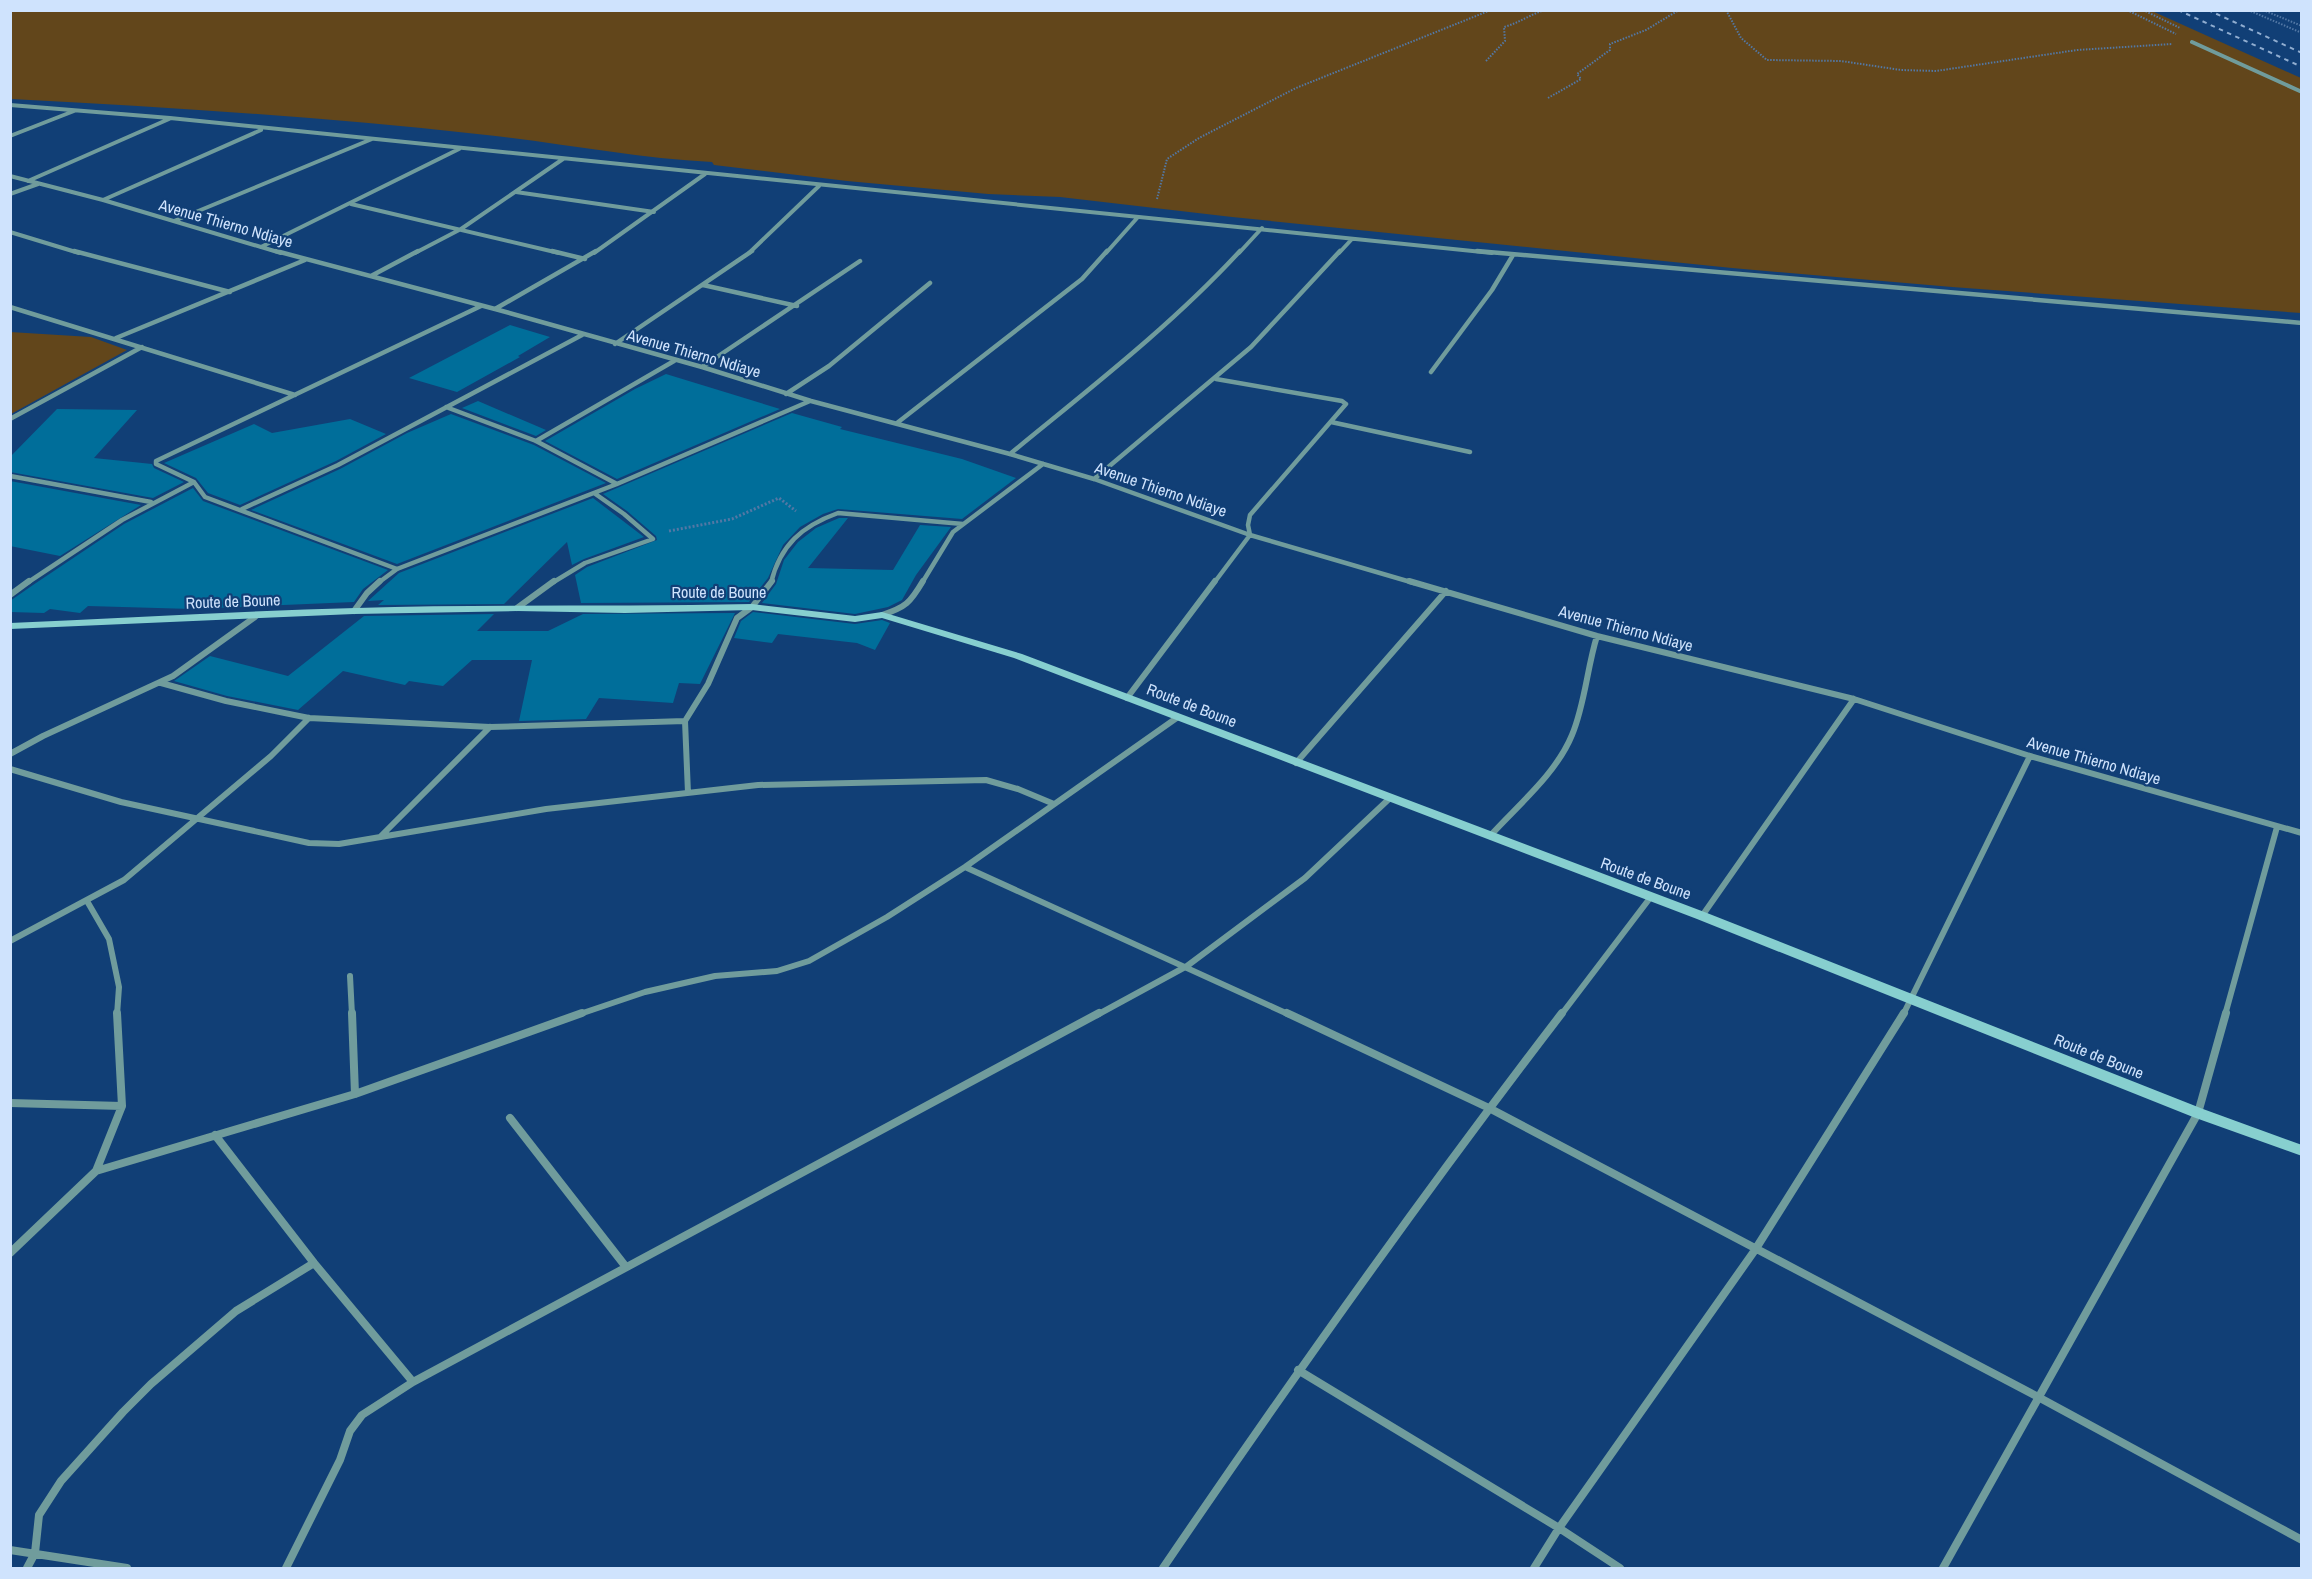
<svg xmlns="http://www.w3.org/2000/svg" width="2312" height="1579" viewBox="0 0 2312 1579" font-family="'Archivo Narrow',sans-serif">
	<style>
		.green { fill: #62461b }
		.building { fill: #006e9a }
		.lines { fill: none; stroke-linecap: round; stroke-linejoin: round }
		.path-far1 { stroke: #5378a5; stroke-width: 2; stroke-dasharray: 1.5 1.5; stroke-linecap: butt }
		.path { stroke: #5378a5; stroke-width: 3; stroke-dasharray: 2 2; stroke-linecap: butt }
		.street-far3 { stroke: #709c9c; stroke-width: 4 }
		.street-far2 { stroke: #709c9c; stroke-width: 4.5 }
		.street-far1 { stroke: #709c9c; stroke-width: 6 }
		.street { stroke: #709c9c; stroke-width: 8 }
		.secondary { fill: #87cfcf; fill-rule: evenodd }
		.rail { stroke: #90add0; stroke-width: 2; stroke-dasharray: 4.5 4.5; stroke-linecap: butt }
		.labels { text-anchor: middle; stroke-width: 4.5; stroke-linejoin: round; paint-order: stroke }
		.street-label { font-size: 16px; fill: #cfe3fd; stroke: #113f76 }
	</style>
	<rect width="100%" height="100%" fill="#113f76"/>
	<path class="green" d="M 10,11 L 2152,11 L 2301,78 L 2301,313 L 1952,287 L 1732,268 L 1232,217 L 1060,197 L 988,194 L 847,181 L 714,165 L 712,162 C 633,158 556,142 477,134 C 322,117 166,107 11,99 Z
		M 10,332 L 91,337 L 127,350 L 11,414 Z"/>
	<path class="building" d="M 510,325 L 550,337 L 518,356 L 520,357 L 457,392 L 409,378 Z
		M 666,374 L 780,409 L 617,479 L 545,441 L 635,389 Z
		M 478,401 L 546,430 L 536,436 L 462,408 Z
		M 57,409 L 137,410 L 94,458 L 152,464 L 154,468 L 184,482 L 153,498 L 10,472 L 10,457 Z
		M 792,413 L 842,427 L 840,429 L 962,459 L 1016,478 L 962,519 L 838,509 L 823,514 L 800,527 L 783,545 L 768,578 L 749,602 L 581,603 L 575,575 L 587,567 L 657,540 L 656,536 L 627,511 L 603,494 Z
		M 451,414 L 534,445 L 606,483 L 397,564 L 251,510 L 340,469 L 407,433 Z
		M 350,419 L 386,434 L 336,461 L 240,505 L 208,493 L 196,478 L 164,463 L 254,424 L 272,433 Z
		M 10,481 L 141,505 L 60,556 L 10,546 Z
		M 193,488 L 203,501 L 388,570 L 363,589 L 354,602 L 192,609 L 88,606 L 80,613 L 50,609 L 44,613 L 10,612 L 10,601 L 33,585 L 124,524 Z
		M 593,498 L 644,537 L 584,559 L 572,565 L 567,542 L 504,604 L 378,605 L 384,600 L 368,601 L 399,573 Z
		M 839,518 L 848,518 L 808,568 L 893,570 L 920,525 L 951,527 L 916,575 L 902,600 L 888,607 L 855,614 L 762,603 L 776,584 L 784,560 L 798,542 L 816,528 Z
		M 753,612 L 855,624 L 882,620 L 890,623 L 875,650 L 857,643 L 778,634 L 772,643 L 734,638 L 741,621 Z
		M 735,613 L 700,684 L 679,683 L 673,703 L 599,698 L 586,719 L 519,721 L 532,660 L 472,660 L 443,686 L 409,681 L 405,685 L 343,671 L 298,710 L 227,696 L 174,681 L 210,656 L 288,676 L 364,616 L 494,614 L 477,631 L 548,631 L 583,614 Z"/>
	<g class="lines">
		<path class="path-far1" d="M 1726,10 L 1741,38 L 1767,60 L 1841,61 L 1901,70 L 1936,71 L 2077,50 L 2172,44
			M 2127,10 L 2176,34
			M 2143,10 L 2180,28
			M 2248,10 L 2302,33
			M 2263,10 L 2302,26
			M 1486,61 L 1505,41 L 1504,27 C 1519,23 1531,14 1545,10
			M 1548,98 L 1581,79 L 1577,74 L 1610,50 L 1610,44 L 1646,30 L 1679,10
			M 1157,199 L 1167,159 L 1199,138 L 1296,88 L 1491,10"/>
		<path class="path" d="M 669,531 L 732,519 L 779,498 L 796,511"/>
		<path class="street-far3" d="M 2192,42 L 2302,92
			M 10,105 L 170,118 L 1492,253
			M 10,136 L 74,111
			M 10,176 L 103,200 L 281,253
			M 28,181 L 169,119
			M 516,192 L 654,212
			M 10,194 L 38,184
			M 103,200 L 261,130
			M 351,204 L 559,253
			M 174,221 L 372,139
			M 10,232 L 79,253
			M 261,247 L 459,149
			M 415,253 L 461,229 L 563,159
			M 594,253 L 705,174
			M 749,253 L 819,186
			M 1106,253 L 1138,217
			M 1239,253 L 1262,228
			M 1339,253 L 1352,239"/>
		<path class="street-far2" d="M 74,251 L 230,292
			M 276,251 L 495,309 L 702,367 L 811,401 L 1010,454 L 1094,479 L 1250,535 L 1414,583
			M 552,251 L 585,259
			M 1477,251 L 2302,323
			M 371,276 L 418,251
			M 703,285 L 797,306
			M 10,307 L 295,395
			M 495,309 L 596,251
			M 116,338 L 305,260
			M 615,344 L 752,251
			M 702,367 L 860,261
			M 1431,372 L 1492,290 L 1513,255
			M 786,394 L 829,366 L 930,283
			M 446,407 L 536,441 L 617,484
			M 10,419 L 142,347
			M 1331,422 L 1470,452
			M 897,423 L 1082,279 L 1107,251
			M 536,441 L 674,361
			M 1010,454 C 1089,389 1171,326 1240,251
			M 10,476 L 151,502
			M 1094,479 L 1251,347 L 1340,251
			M 242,509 L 338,465 L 582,335
			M 397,569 L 205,497 L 194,482 L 156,464 L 156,461 L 481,306
			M 27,583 L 122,520 L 194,482
			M 378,583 L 397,569 L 617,484 L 810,401
			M 552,583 L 585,563 L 653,539 L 624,514 L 594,493
			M 771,583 C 780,545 802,526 838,513 L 963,524
			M 922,583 L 953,532 L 1043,464
			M 1214,583 L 1250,535 L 1248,525 L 1250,515 L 1346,404 L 1342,401 L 1216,379"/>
		<path class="street-far1" d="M 1409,581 L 1597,636 L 1854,699 L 2030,756 L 2302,833
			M 10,595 L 29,581
			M 517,608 L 554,581
			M 354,611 L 367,593 L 380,581
			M 882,615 C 906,607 910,603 923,581
			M 161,683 L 226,701 L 309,718 L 490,727 L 685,721
			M 1127,698 L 1215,581
			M 10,754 L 43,736 L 173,676 L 255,617
			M 1296,763 L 1446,591
			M 10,769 L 121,802 L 309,843 L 339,844 L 546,809 L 758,785 L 986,780 L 1018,789 L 1054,804
			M 688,793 L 685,721 L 708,684 L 737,618 L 752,607 L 772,581
			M 1490,836 C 1518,805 1556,774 1572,735 C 1585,704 1587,668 1597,636
			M 380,837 L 490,727
			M 965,867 L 1290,1015
			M 87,901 L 109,939 L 119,987 L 117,1015
			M 1702,916 L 1854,699
			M 10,941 L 124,880 L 271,756 L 309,718
			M 350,976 L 352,1015
			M 577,1015 L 645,992 L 715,976 L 777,971 L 809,961 L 887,917 L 965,867 L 1178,717
			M 1097,1015 L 1187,966 L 1305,878 L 1390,798
			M 1561,1015 L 1650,898
			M 1903,1015 L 2030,756
			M 2225,1015 L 2277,827"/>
		<path class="street" d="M 352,1013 L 355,1094
			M 1287,1013 L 1489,1108 L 2040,1398 L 2302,1540
			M 10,1103 L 122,1106
			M 510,1118 L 626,1267
			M 215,1135 L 314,1263 L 413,1382
			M 96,1171 L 355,1094 L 582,1013
			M 10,1253 L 96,1171 L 122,1106 L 117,1013
			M 1298,1370 L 1559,1528 L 1620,1568
			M 10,1550 L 127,1568
			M 27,1568 L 35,1553 L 39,1515 L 61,1481 L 123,1412 L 151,1384 L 236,1311 L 314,1263
			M 286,1568 L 340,1460 L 350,1431 L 362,1415 L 413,1382 L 1099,1013
			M 1163,1568 C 1291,1380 1423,1194 1562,1013
			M 1534,1568 L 1559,1528 L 1755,1250 L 1904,1013
			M 1943,1568 L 2198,1113 L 2226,1013"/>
		<path class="secondary" d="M 752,604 L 855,616 L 882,612 L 1022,654 L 1707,913 L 2203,1109 L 2302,1145 L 2302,1156 L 2193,1117 L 1697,919 L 1014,658 L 882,618 L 855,622 L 752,610 L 625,613 L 517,611 L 354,614 L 10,629 L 10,623 C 126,618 241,611 356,608 C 488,604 620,607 752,604 Z"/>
		<path class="rail" d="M 2178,10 L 2302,67
			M 2208,10 L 2302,53"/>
	</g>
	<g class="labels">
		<g class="street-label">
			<text transform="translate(226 223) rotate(16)" y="6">Avenue Thierno Ndiaye</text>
			<text transform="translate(694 353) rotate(16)" y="6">Avenue Thierno Ndiaye</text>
			<text transform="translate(1161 489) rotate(19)" y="6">Avenue Thierno Ndiaye</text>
			<text x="719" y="598">Route de Boune</text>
			<text transform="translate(233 601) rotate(-2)" y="6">Route de Boune</text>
			<text transform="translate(1626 628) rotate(15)" y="6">Avenue Thierno Ndiaye</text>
			<text transform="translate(1192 705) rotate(21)" y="6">Route de Boune</text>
			<text transform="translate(2094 760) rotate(16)" y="6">Avenue Thierno Ndiaye</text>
			<text transform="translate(1646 878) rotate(20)" y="6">Route de Boune</text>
			<text transform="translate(2099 1056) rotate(22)" y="6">Route de Boune</text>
		</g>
	</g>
	<rect width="2312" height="1579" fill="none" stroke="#cfe3fd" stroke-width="24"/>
</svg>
